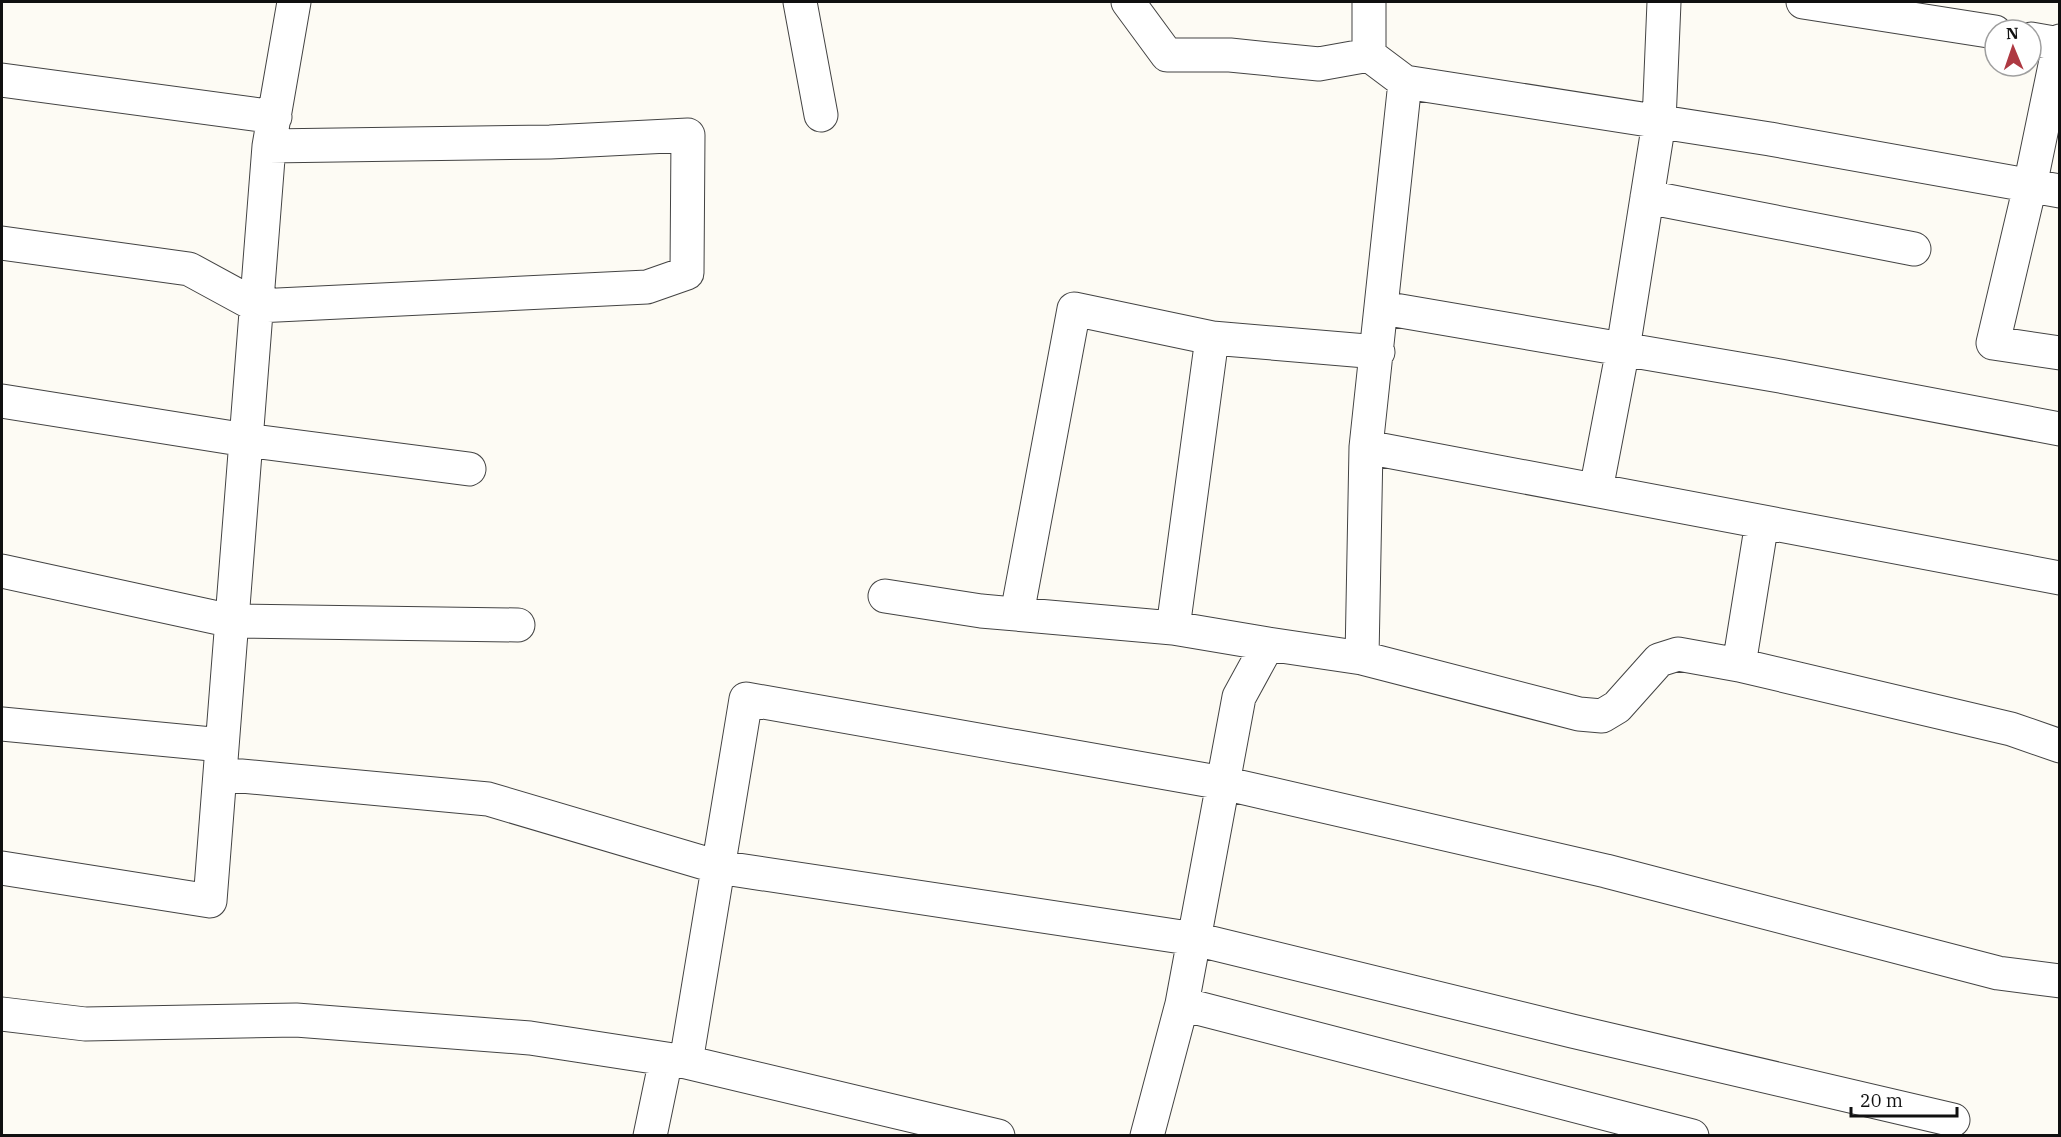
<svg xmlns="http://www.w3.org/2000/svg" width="2061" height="1137" viewBox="0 0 2061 1137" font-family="'IBM Plex Serif',serif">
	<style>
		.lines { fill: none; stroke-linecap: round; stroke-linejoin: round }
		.minor-casing { stroke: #434343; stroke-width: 35 }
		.minor { stroke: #fff; stroke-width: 33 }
	</style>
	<rect width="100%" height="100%" fill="#fdfbf4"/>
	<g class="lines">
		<g class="minor-casing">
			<path id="minor" d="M 800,2 L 821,115
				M 1128,2 L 1167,55 L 1230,55 L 1319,64 L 1369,55
				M 1369,2 L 1369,55 L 1405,82 L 1770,139 L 2060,191
				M 1803,2 L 1995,32
				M 2031,39 L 2060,44
				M 2060,41 L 2030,186 L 1993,343 L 2060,353
				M 2,80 L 275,117
				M 1647,197 L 1914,249
				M 2,243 L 189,269 L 257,306 L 647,287 L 687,273 L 688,135 L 550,142 L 269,146
				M 1383,308 L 1780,376 L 2060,429
				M 2,401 L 246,440 L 469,469
				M 1366,447 L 2060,578
				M 1596,490 L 1623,349 L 1659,122 L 1664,2
				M 2,571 L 232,621 L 518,625
				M 885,596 L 981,611 L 1173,628 L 1268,644
				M 1017,614 L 1074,309 L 1212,338
				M 1173,628 L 1212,338 L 1378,352
				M 1362,658 L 1366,447 L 1405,82
				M 1739,665 L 1762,522
				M 2,724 L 222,745
				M 220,774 L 488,799 L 718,867 L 1195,939 L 1572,1031 L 1953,1120
				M 2,868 L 210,901 L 269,146 L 294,2
				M 1182,1004 L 1692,1136
				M 2,1014 L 85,1024 L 296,1020 L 530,1038 L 686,1062 L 998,1136
				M 686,1062 L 746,699 L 1223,783 L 1606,871 L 1998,973 L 2060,981
				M 650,1136 L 666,1059
				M 1147,1136 L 1182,1004 L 1239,697 L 1268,644 L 1362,658 L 1579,714 L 1602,716 L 1617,707 L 1659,660 L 1678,654 L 1739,665 L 2011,729 L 2060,746"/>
		</g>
		<use href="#minor" class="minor"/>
	</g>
	<rect width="2061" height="1137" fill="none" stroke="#101010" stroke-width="6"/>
	<g transform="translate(2013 48) rotate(358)"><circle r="28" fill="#ffffff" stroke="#9f9f9f" stroke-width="1.5"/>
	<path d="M0-4.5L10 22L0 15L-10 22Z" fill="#ae3942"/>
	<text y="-9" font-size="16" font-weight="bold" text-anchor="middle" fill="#101010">N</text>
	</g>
	<path d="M1851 1107v9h106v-9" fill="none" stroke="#101010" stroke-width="3"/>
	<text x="1860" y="1107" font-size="18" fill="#101010" stroke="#ffffff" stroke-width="4.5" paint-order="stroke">20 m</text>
</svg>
